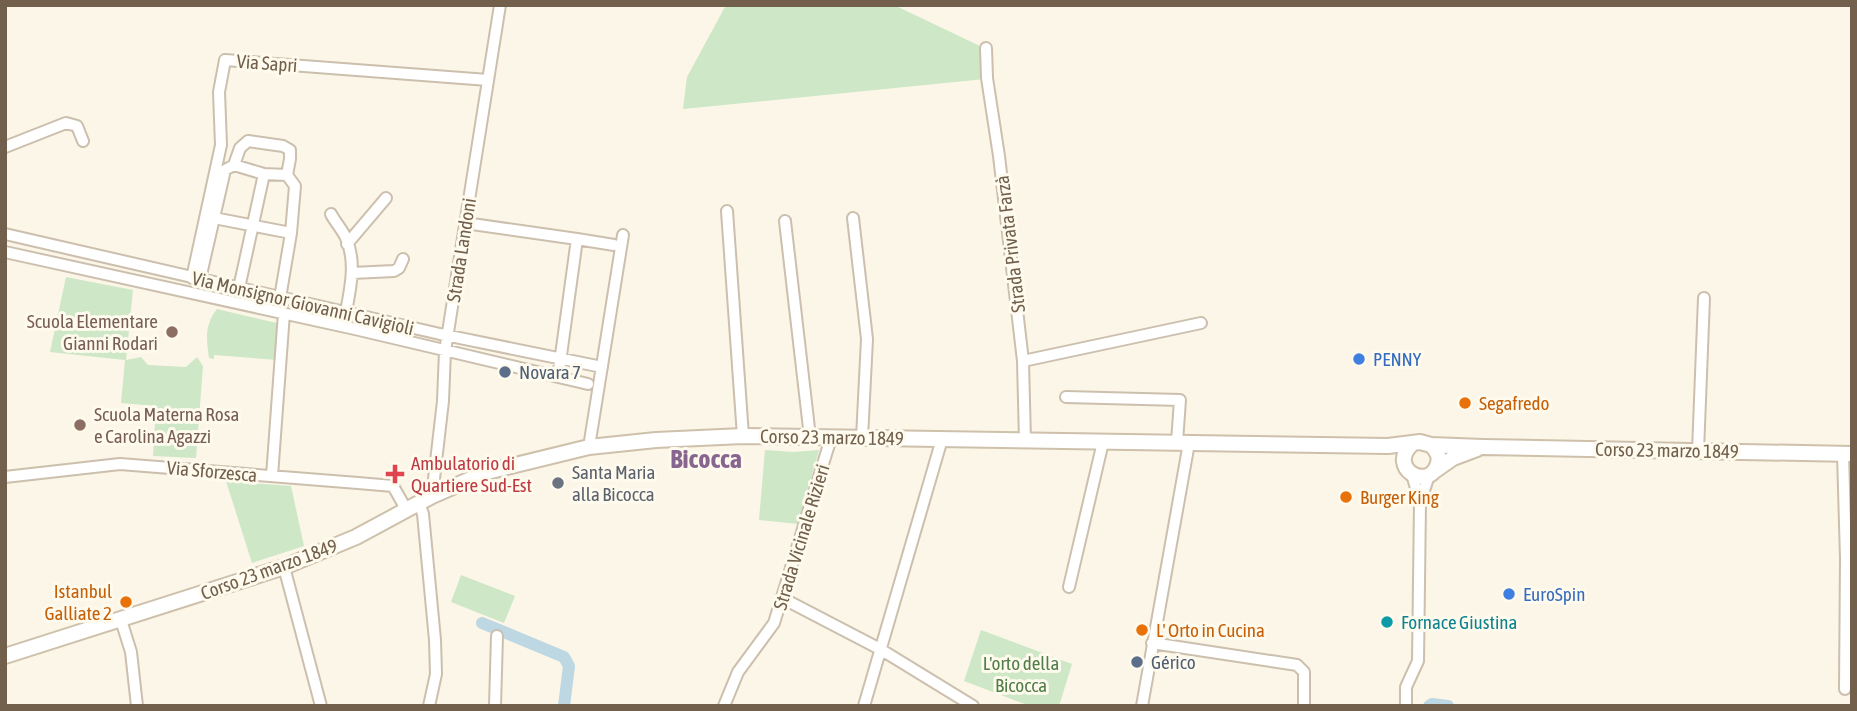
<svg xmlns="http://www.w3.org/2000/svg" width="1857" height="711" viewBox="0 0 1857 711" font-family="'Asap Condensed',sans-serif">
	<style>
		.green { fill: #cee7c6 }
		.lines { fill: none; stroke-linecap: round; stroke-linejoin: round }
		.canal { stroke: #bdd7e3; stroke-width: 12 }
		.minor-casing { stroke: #ccbfae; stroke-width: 14 }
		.secondary-casing { stroke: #cec0ab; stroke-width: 18 }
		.minor { stroke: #fff; stroke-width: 10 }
		.secondary { stroke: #fff; stroke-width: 14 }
		.education-dot { fill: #8d6e63; stroke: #fefaed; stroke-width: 2.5 }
		.shop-dot { fill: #3f7fe0; stroke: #fefaed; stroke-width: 2.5 }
		.service-dot { fill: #5c6f8a; stroke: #fefaed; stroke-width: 2.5 }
		.food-dot { fill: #e8710a; stroke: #fefaed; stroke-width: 2.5 }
		.health-dot { fill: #e0444e; stroke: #fefaed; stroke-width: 2.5 }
		.worship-dot { fill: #6b7280; stroke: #fefaed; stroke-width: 2.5 }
		.culture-dot { fill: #0f9aa8; stroke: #fefaed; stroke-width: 2.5 }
		.labels { text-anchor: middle; stroke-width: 6; stroke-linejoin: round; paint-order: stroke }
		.street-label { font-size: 19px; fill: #72604d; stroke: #fefaed }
		.education-label { font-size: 19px; fill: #785e54; stroke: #fefaed; text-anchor: end }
		.shop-label { font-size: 19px; fill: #366cbe; stroke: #fefaed; text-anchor: start }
		.service-label { font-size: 19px; fill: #4e5e75; stroke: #fefaed; text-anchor: start }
		.food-label { font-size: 19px; fill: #c56008; stroke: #fefaed; text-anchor: start }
		.health-label { font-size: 19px; fill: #be3a42; stroke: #fefaed; text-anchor: start }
		.worship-label { font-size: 19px; fill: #5b616d; stroke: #fefaed; text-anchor: start }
		.culture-label { font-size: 19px; fill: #0d838f; stroke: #fefaed; text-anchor: start }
		.park-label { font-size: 19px; fill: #517d49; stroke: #fefaed }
		.district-label { font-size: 26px; font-weight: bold; fill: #87658e; stroke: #fefaed }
	</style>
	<rect width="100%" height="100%" fill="#fbf6e7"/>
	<path class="green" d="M 726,5 L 894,5 L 982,47 L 985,79 L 683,109 L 687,77 Z
		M 66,277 L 133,290 L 126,360 L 141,357 L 148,365 L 186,367 L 197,357 L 203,366 L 196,458 L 153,456 L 156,406 L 121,403 L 125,360 L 50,352 Z
		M 217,309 L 281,324 L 278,360 L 214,355 L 214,359 L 209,358 C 206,338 205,324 217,309 Z
		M 765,450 L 793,452 L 819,450 L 798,524 L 759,520 Z
		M 226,481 L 291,486 L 304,546 L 252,563 Z
		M 461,575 L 515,596 L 504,623 L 451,602 Z
		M 981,630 L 1072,664 L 1059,706 L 1030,706 L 964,681 Z"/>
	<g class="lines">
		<path class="canal" d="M 482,623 L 564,657 L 569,666 L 564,706
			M 1429,706 L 1432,704 L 1448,706"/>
		<g class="minor-casing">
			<path id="minor" d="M 986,48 L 987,78 L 999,156 L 1023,361 L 1025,441
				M 5,147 L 66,123 L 77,126 L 83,141
				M 727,211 L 743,436
				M 331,214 C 335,222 342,229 346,238 C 357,263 350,290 345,317
				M 214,218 L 291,233
				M 853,218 L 867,339 L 862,438
				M 785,221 L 810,437
				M 465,223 L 577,239 L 558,377
				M 5,234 L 440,334 L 602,367
				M 577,239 L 614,245
				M 347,244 L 386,198
				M 5,252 L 355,329 L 588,384
				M 352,273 L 394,271 L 399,268 L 403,259
				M 192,278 L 221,145 L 219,92 L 225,60 L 488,80
				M 200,279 L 225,170 L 234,165
				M 239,288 L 264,174 L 234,165 L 240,148 L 248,141 L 283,146 L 290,150 L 290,159 L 287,175 L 264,174
				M 280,298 L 291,233 L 295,186 L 287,175
				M 1023,361 L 1201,323
				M 1066,397 L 1180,400 L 1177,442
				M 589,447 L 623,235
				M 1698,451 L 1704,298
				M 1843,454 L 1846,558 L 1845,689
				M 1412,474 L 1420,503 L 1429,475
				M 272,476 L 284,313
				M 5,477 L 120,464 L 358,483 L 393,486 L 406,509
				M 432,496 L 443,401 L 445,351 L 500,5
				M 419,503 L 423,514 L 435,640 L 436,674 L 429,706
				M 284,567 L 321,706
				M 1069,587 L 1103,442
				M 782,598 L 880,649 L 973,706
				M 121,620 L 131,652 L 137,706
				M 1152,643 L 1297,665 L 1304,672 L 1304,706
				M 495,706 L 497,636
				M 724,706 L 738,672 L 774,623 L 831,438
				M 864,706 L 942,439
				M 1142,706 L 1189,443
				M 1406,706 L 1406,687 L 1418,661 L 1420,503"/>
		</g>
		<g class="secondary-casing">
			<path id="secondary" d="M 1411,445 C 1388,468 1427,491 1437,466 C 1441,457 1437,451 1431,445
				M 1433,472 L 1453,458 L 1477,449
				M 5,656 L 284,567 L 356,537 L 432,496 L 487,472 L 589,447 L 656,440 L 743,436 L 1388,446 L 1420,442 L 1431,445 L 1483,447 L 1852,454"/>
		</g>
		<use href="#minor" class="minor"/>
		<use href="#secondary" class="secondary"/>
	</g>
	<g class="education-dot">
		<circle cx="172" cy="332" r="7"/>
		<circle cx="80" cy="425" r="7"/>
	</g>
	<g class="shop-dot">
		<circle cx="1359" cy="359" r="7"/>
		<circle cx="1509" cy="594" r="7"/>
	</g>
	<g class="service-dot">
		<circle cx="505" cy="372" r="7"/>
		<circle cx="1137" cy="662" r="7"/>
	</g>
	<g class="food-dot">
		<circle cx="1465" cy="403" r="7"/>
		<circle cx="1346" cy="497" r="7"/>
		<circle cx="126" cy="602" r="7"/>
		<circle cx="1142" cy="630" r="7"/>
	</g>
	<path class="health-dot" d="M391.5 463.5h7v7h7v7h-7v7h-7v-7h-7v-7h7z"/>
	<circle class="worship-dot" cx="558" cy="483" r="7"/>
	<circle class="culture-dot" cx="1387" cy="622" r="7"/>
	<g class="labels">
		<g class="street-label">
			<text transform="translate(267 63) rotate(4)" y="7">Via Sapri</text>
			<text transform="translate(1010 244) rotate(-97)" y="7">Strada Privata Farzà</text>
			<text transform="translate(461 250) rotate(-81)" y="7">Strada Landoni</text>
			<text transform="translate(303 303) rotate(13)" y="7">Via Monsignor Giovanni Cavigioli</text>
			<text transform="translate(832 437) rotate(1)" y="7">Corso 23 marzo 1849</text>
			<text transform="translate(1667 450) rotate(1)" y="7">Corso 23 marzo 1849</text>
			<text transform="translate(212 471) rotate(5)" y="7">Via Sforzesca</text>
			<text transform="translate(801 537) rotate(-73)" y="7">Strada Vicinale Rizieri</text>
			<text transform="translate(269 569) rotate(-20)" y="7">Corso 23 marzo 1849</text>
		</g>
		<g class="education-label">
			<text x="158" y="328">Scuola Elementare<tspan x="158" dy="22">Gianni Rodari</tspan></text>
			<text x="94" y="421" text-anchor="start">Scuola Materna Rosa<tspan x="94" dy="22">e Carolina Agazzi</tspan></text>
		</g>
		<g class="shop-label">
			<text x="1373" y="366">PENNY</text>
			<text x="1523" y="601">EuroSpin</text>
		</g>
		<g class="service-label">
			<text x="519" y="379">Novara 7</text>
			<text x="1151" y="669">Gérico</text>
		</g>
		<g class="food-label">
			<text x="1479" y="410">Segafredo</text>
			<text x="1360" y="504">Burger King</text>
			<text x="112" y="598" text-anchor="end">Istanbul<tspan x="112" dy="22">Galliate 2</tspan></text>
			<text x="1156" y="637">L' Orto in Cucina</text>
		</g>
		<g class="health-label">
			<text x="411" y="470">Ambulatorio di<tspan x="411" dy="22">Quartiere Sud-Est</tspan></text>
		</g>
		<g class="worship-label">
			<text x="572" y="479">Santa Maria<tspan x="572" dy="22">alla Bicocca</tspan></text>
		</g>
		<g class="culture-label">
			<text x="1401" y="629">Fornace Giustina</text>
		</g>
		<g class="park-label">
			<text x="1021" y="670">L'orto della<tspan x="1021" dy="22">Bicocca</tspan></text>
		</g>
		<g class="district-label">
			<text x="706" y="468">Bicocca</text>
		</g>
	</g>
	<rect width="1857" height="711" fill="none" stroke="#72604d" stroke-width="14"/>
</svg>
